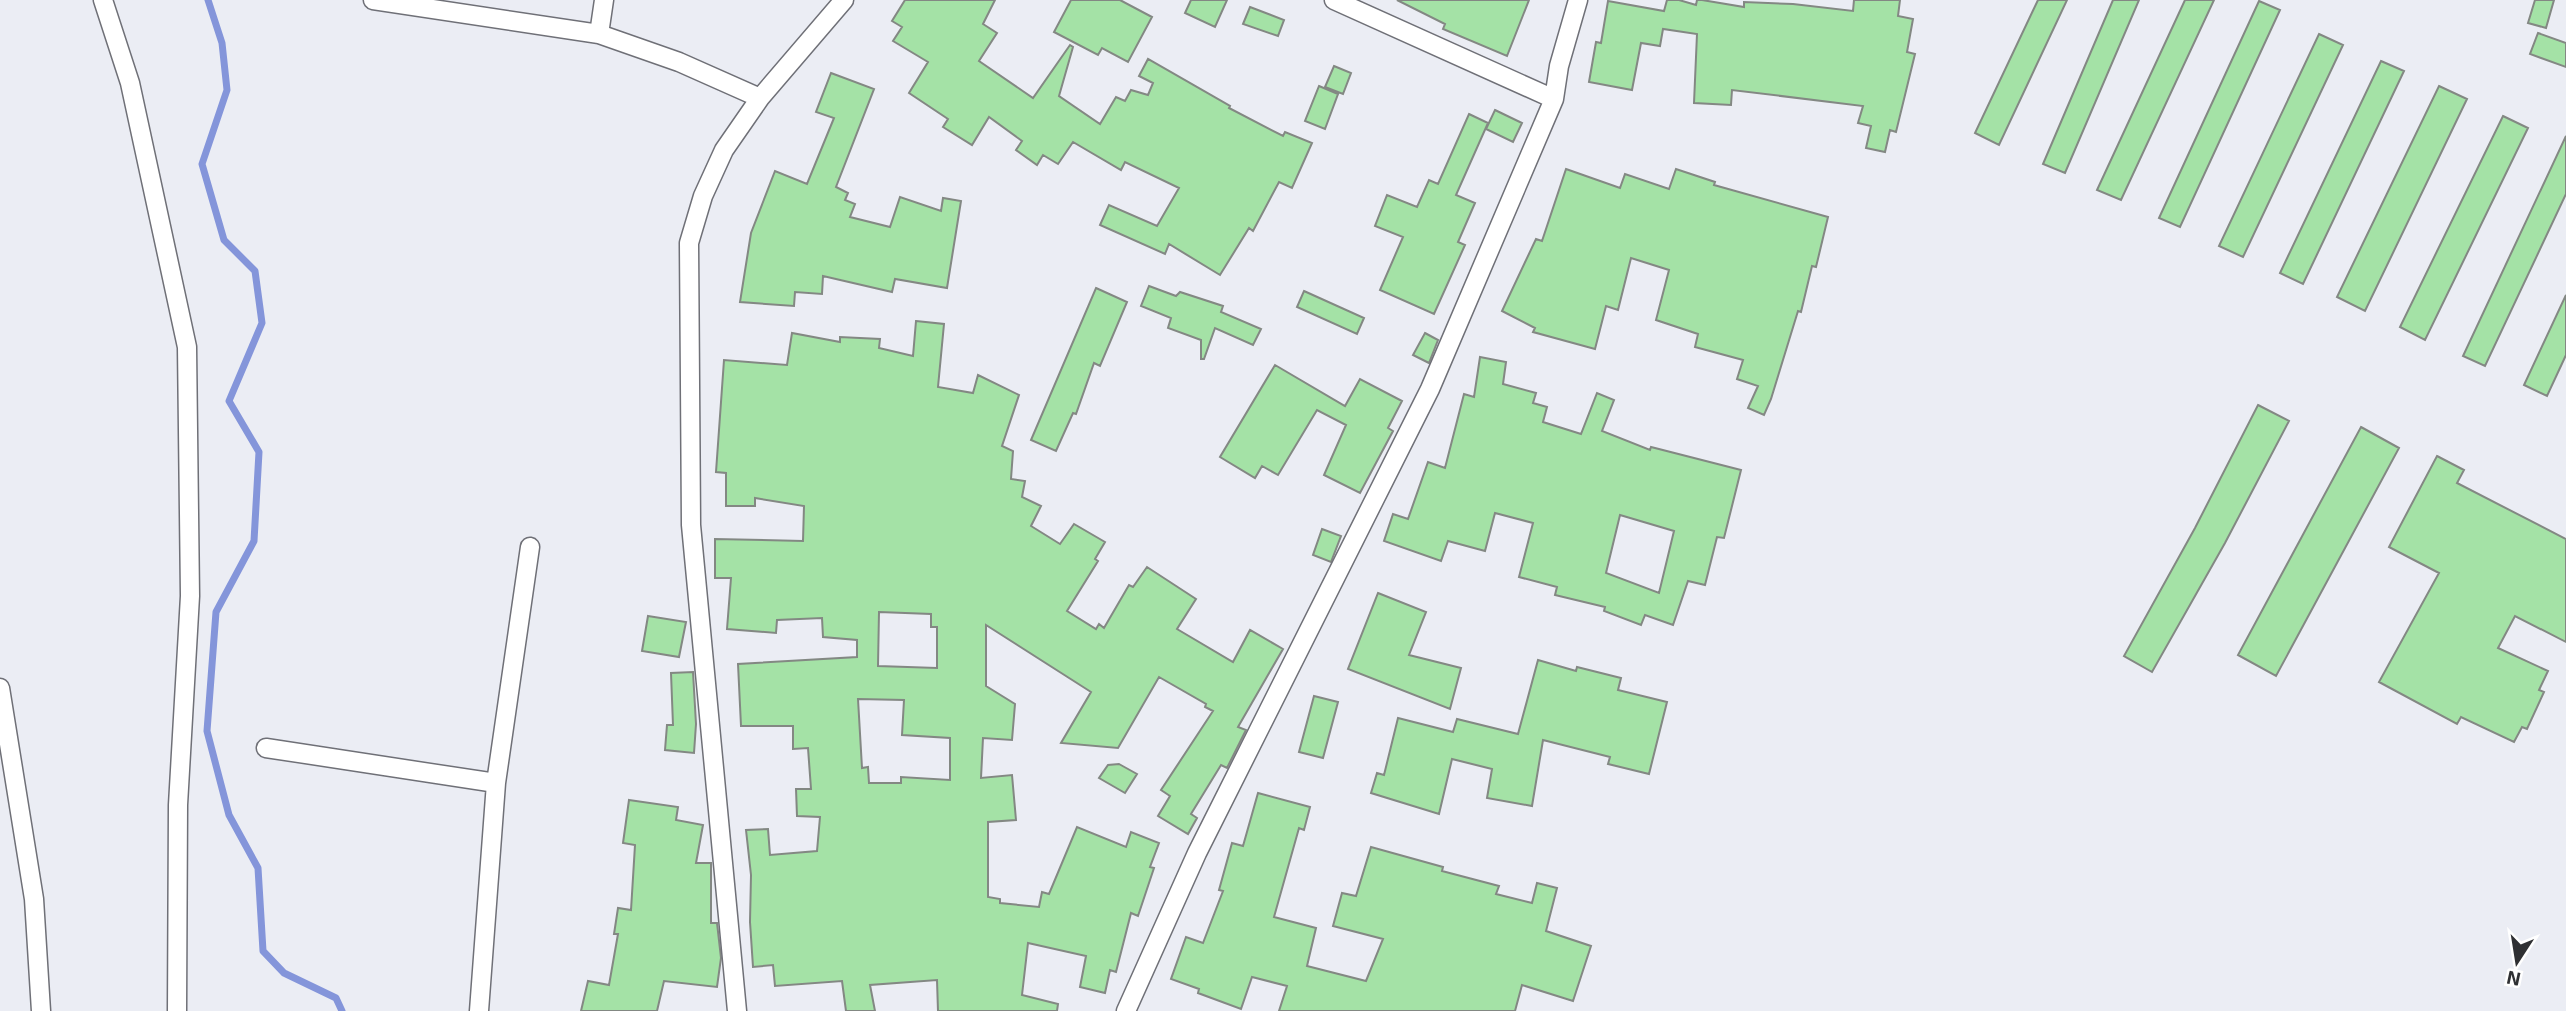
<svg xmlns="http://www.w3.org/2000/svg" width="2566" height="1011" viewBox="0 0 2566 1011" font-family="'Exo 2',sans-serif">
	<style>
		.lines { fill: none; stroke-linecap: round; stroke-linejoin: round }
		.stream { stroke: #8495da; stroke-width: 7 }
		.building { fill: #a4e2a6; stroke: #838883; stroke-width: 2; fill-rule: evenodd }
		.street-casing { stroke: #6f7077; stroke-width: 21 }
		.street { stroke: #fff; stroke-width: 18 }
	</style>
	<rect width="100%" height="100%" fill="#ebedf4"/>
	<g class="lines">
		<path class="stream" d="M 208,0 L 222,43 L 227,90 L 202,164 L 224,240 L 255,271 L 262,323 L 229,401 L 259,452 L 254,541 L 216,612 L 207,731 L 229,815 L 258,868 L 263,951 L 284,973 L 336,998 L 342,1011"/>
	</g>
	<path class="building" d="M 905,0 L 995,0 L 983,24 L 997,33 L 979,61 L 1033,98 L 1070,45 L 1073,47 L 1059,96 L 1100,124 L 1116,97 L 1125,101 L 1131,90 L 1148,95 L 1153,83 L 1139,76 L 1148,59 L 1230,106 L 1229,108 L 1283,136 L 1285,132 L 1312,143 L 1292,188 L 1279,182 L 1253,231 L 1249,228 L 1220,275 L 1169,244 L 1165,254 L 1100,225 L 1109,205 L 1157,226 L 1179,188 L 1125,162 L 1121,170 L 1073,142 L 1058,164 L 1043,155 L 1037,165 L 1016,150 L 1022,141 L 989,117 L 972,145 L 943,127 L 948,119 L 909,93 L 928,62 L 893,41 L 902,27 L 892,21 Z
		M 1071,0 L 1120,0 L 1152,17 L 1128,62 L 1102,48 L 1098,55 L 1054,32 Z
		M 1191,0 L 1227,0 L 1215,27 L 1185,13 Z
		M 1397,0 L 1529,0 L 1507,56 L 1443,29 L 1445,24 Z
		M 1667,0 L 1679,0 L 1696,5 L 1697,0 L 1702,0 L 1744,7 L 1744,2 L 1793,4 L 1853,11 L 1854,0 L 1900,0 L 1898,16 L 1913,19 L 1907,52 L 1915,54 L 1896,132 L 1890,130 L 1885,152 L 1866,148 L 1871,126 L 1858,123 L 1863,106 L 1732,90 L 1731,105 L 1694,103 L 1697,34 L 1663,29 L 1660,46 L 1641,43 L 1632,90 L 1589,82 L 1596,42 L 1601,43 L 1608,1 L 1664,11 Z
		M 2038,0 L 2067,0 L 1999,145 L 1975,133 Z
		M 2113,0 L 2139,0 L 2065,173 L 2043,164 Z
		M 2185,0 L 2214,0 L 2121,200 L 2097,190 Z
		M 2535,0 L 2554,0 L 2546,28 L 2528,23 Z
		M 2259,1 L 2280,10 L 2180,227 L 2159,218 Z
		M 1250,7 L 1284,20 L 1278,36 L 1243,24 Z
		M 2538,33 L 2566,43 L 2566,67 L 2530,54 Z
		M 2319,34 L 2343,45 L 2243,257 L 2219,246 Z
		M 2381,61 L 2404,71 L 2303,284 L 2280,273 Z
		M 1334,66 L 1351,73 L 1343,94 L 1325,87 Z
		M 831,73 L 874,89 L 836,187 L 848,193 L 845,200 L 855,204 L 850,217 L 890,227 L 900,197 L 941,211 L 943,198 L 961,201 L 947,288 L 895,279 L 892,292 L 823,276 L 822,294 L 795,292 L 794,306 L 740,302 L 751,233 L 775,171 L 807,184 L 834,118 L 816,112 Z
		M 1319,86 L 1338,94 L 1325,129 L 1305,121 Z
		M 2439,86 L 2467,99 L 2365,311 L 2337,297 Z
		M 1495,110 L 1522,123 L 1513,142 L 1486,129 Z
		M 1469,114 L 1488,123 L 1456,195 L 1475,203 L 1458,242 L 1465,245 L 1434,314 L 1380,290 L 1403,237 L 1375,226 L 1387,195 L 1417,207 L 1429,180 L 1438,184 Z
		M 2503,116 L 2528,128 L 2425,340 L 2400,327 Z
		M 2566,136 L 2566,194 L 2485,366 L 2463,356 Z
		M 1566,169 L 1620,188 L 1625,174 L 1669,189 L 1676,169 L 1715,182 L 1714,185 L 1828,217 L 1816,267 L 1812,266 L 1801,312 L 1798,311 L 1771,399 L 1764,415 L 1748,408 L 1758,386 L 1737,379 L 1743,360 L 1695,347 L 1698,334 L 1656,320 L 1669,270 L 1631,258 L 1618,310 L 1606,306 L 1595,349 L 1533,332 L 1535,328 L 1502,311 L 1536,239 L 1542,241 Z
		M 1149,286 L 1176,296 L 1180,292 L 1223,306 L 1221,312 L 1261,329 L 1253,345 L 1215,328 L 1204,359 L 1201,359 L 1201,340 L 1168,328 L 1171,318 L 1141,306 Z
		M 1096,288 L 1127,302 L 1100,366 L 1094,363 L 1076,414 L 1073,413 L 1056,451 L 1031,440 Z
		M 1304,291 L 1364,318 L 1357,334 L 1297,307 Z
		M 2566,295 L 2566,355 L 2547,396 L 2524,385 Z
		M 916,321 L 944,324 L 938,387 L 973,393 L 978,375 L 1019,395 L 1002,446 L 1013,451 L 1011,479 L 1025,481 L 1022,497 L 1041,506 L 1031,526 L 1060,544 L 1074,524 L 1105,542 L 1095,559 L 1098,561 L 1067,611 L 1096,629 L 1099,624 L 1104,628 L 1129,585 L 1133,587 L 1147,567 L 1196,599 L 1177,629 L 1233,662 L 1250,630 L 1283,649 L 1238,727 L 1246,730 L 1227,768 L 1221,765 L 1191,814 L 1197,818 L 1188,834 L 1158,816 L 1170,796 L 1161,790 L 1213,711 L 1205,707 L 1206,704 L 1159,677 L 1118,748 L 1061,743 L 1091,692 L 986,625 L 986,686 L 1015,704 L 1012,740 L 983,738 L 981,778 L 1012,775 L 1016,820 L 988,822 L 988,897 L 1000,899 L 1000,903 L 1039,907 L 1042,892 L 1049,894 L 1077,827 L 1126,847 L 1131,832 L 1159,843 L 1150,867 L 1154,868 L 1138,916 L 1131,913 L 1116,972 L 1110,970 L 1105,993 L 1080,987 L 1086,956 L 1028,943 L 1022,995 L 1058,1004 L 1057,1011 L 938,1011 L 937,980 L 870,985 L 875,1011 L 846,1011 L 842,981 L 775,986 L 773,965 L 753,967 L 750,922 L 751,875 L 746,830 L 768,829 L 770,855 L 817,851 L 820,817 L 797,816 L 796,789 L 811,789 L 808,748 L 793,749 L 793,726 L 741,726 L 738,664 L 857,657 L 857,640 L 823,637 L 822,618 L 777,620 L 776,633 L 727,629 L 731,578 L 715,578 L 715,539 L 803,541 L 804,506 L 755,498 L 755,506 L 726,506 L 726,473 L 716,472 L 724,360 L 787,365 L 792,333 L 840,342 L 840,337 L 880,339 L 879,348 L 913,356 ZM 879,612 L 931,614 L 931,627 L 937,627 L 937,668 L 878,666 ZM 858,699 L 904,700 L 902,735 L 950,738 L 950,780 L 901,777 L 901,783 L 869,783 L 868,767 L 862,768 Z
		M 1425,333 L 1438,340 L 1429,363 L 1413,355 Z
		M 1480,357 L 1506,362 L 1503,384 L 1536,393 L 1533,403 L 1547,407 L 1543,422 L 1581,434 L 1597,393 L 1614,400 L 1602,431 L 1650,450 L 1651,447 L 1741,470 L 1724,538 L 1717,537 L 1705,585 L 1688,581 L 1673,625 L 1645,615 L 1641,625 L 1604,611 L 1605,607 L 1555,595 L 1557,587 L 1519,577 L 1533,523 L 1495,513 L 1485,551 L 1448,541 L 1441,561 L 1384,541 L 1393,514 L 1408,519 L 1428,462 L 1445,468 L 1464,394 L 1474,397 ZM 1620,515 L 1674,531 L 1659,593 L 1606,573 Z
		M 1275,365 L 1345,406 L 1360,379 L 1402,401 L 1388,428 L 1393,431 L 1360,493 L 1324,475 L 1346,425 L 1317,410 L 1278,475 L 1262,466 L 1255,478 L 1220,457 Z
		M 2258,405 L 2289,421 L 2225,543 L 2152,672 L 2124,656 L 2195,528 Z
		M 2361,427 L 2399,448 L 2276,676 L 2238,655 Z
		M 2437,456 L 2464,470 L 2457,483 L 2566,539 L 2566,642 L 2515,616 L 2498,648 L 2548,671 L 2539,690 L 2544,692 L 2527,729 L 2522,727 L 2514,742 L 2461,717 L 2457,724 L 2379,682 L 2439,573 L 2389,547 Z
		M 1322,529 L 1341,536 L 1331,562 L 1313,555 Z
		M 1378,593 L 1426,612 L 1409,655 L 1461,668 L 1450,709 L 1348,669 Z
		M 648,616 L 686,622 L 679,657 L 642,651 Z
		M 1538,660 L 1576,671 L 1577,667 L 1621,678 L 1618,690 L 1667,702 L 1649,774 L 1608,764 L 1610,757 L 1543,740 L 1532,806 L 1487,798 L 1492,769 L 1452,759 L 1439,814 L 1371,793 L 1377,773 L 1384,775 L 1398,718 L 1453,732 L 1457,719 L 1518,734 Z
		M 693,672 L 696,724 L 694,753 L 665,750 L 667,725 L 673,725 L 671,673 Z
		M 1314,696 L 1338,702 L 1323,758 L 1299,752 Z
		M 1119,764 L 1137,774 L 1125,793 L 1099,778 L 1108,765 Z
		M 1258,793 L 1310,807 L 1304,830 L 1299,828 L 1274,917 L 1316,928 L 1307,966 L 1366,981 L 1383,939 L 1333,926 L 1342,893 L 1356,896 L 1371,847 L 1443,867 L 1442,871 L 1499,886 L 1496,894 L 1532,903 L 1537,883 L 1557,888 L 1546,931 L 1591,946 L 1573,1001 L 1522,985 L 1515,1011 L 1279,1011 L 1287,986 L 1252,977 L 1241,1009 L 1198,993 L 1199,989 L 1171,979 L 1186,937 L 1203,943 L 1223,891 L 1219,890 L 1232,843 L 1243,846 Z
		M 629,800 L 678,807 L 676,820 L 703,825 L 696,863 L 711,863 L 711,923 L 717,923 L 721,958 L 717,987 L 664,981 L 657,1011 L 581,1011 L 588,981 L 609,985 L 618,934 L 614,934 L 618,908 L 631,910 L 635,845 L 623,843 Z"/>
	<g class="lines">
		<g class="street-casing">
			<path id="street" d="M 103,0 L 130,83 L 187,347 L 190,596 L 178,805 L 177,1011
				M 373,0 L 599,34 L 679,62 L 760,98
				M 1334,0 L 1554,99
				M 599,34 L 604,0
				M 0,688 L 34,899 L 41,1011
				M 266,748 L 496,783
				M 479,1011 L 496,783 L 530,547
				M 737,1011 L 691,525 L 689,243 L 703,196 L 724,150 L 760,98 L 844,0
				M 1126,1011 L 1197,853 L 1430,389 L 1554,99 L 1559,66 L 1578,0"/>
		</g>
		<use href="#street" class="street"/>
	</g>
	<g transform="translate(2517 962) rotate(192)" stroke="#ffffff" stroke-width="5" paint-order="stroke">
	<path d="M0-5L12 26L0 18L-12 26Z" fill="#2f3033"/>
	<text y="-10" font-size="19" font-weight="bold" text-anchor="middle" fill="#2f3033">N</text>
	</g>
</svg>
